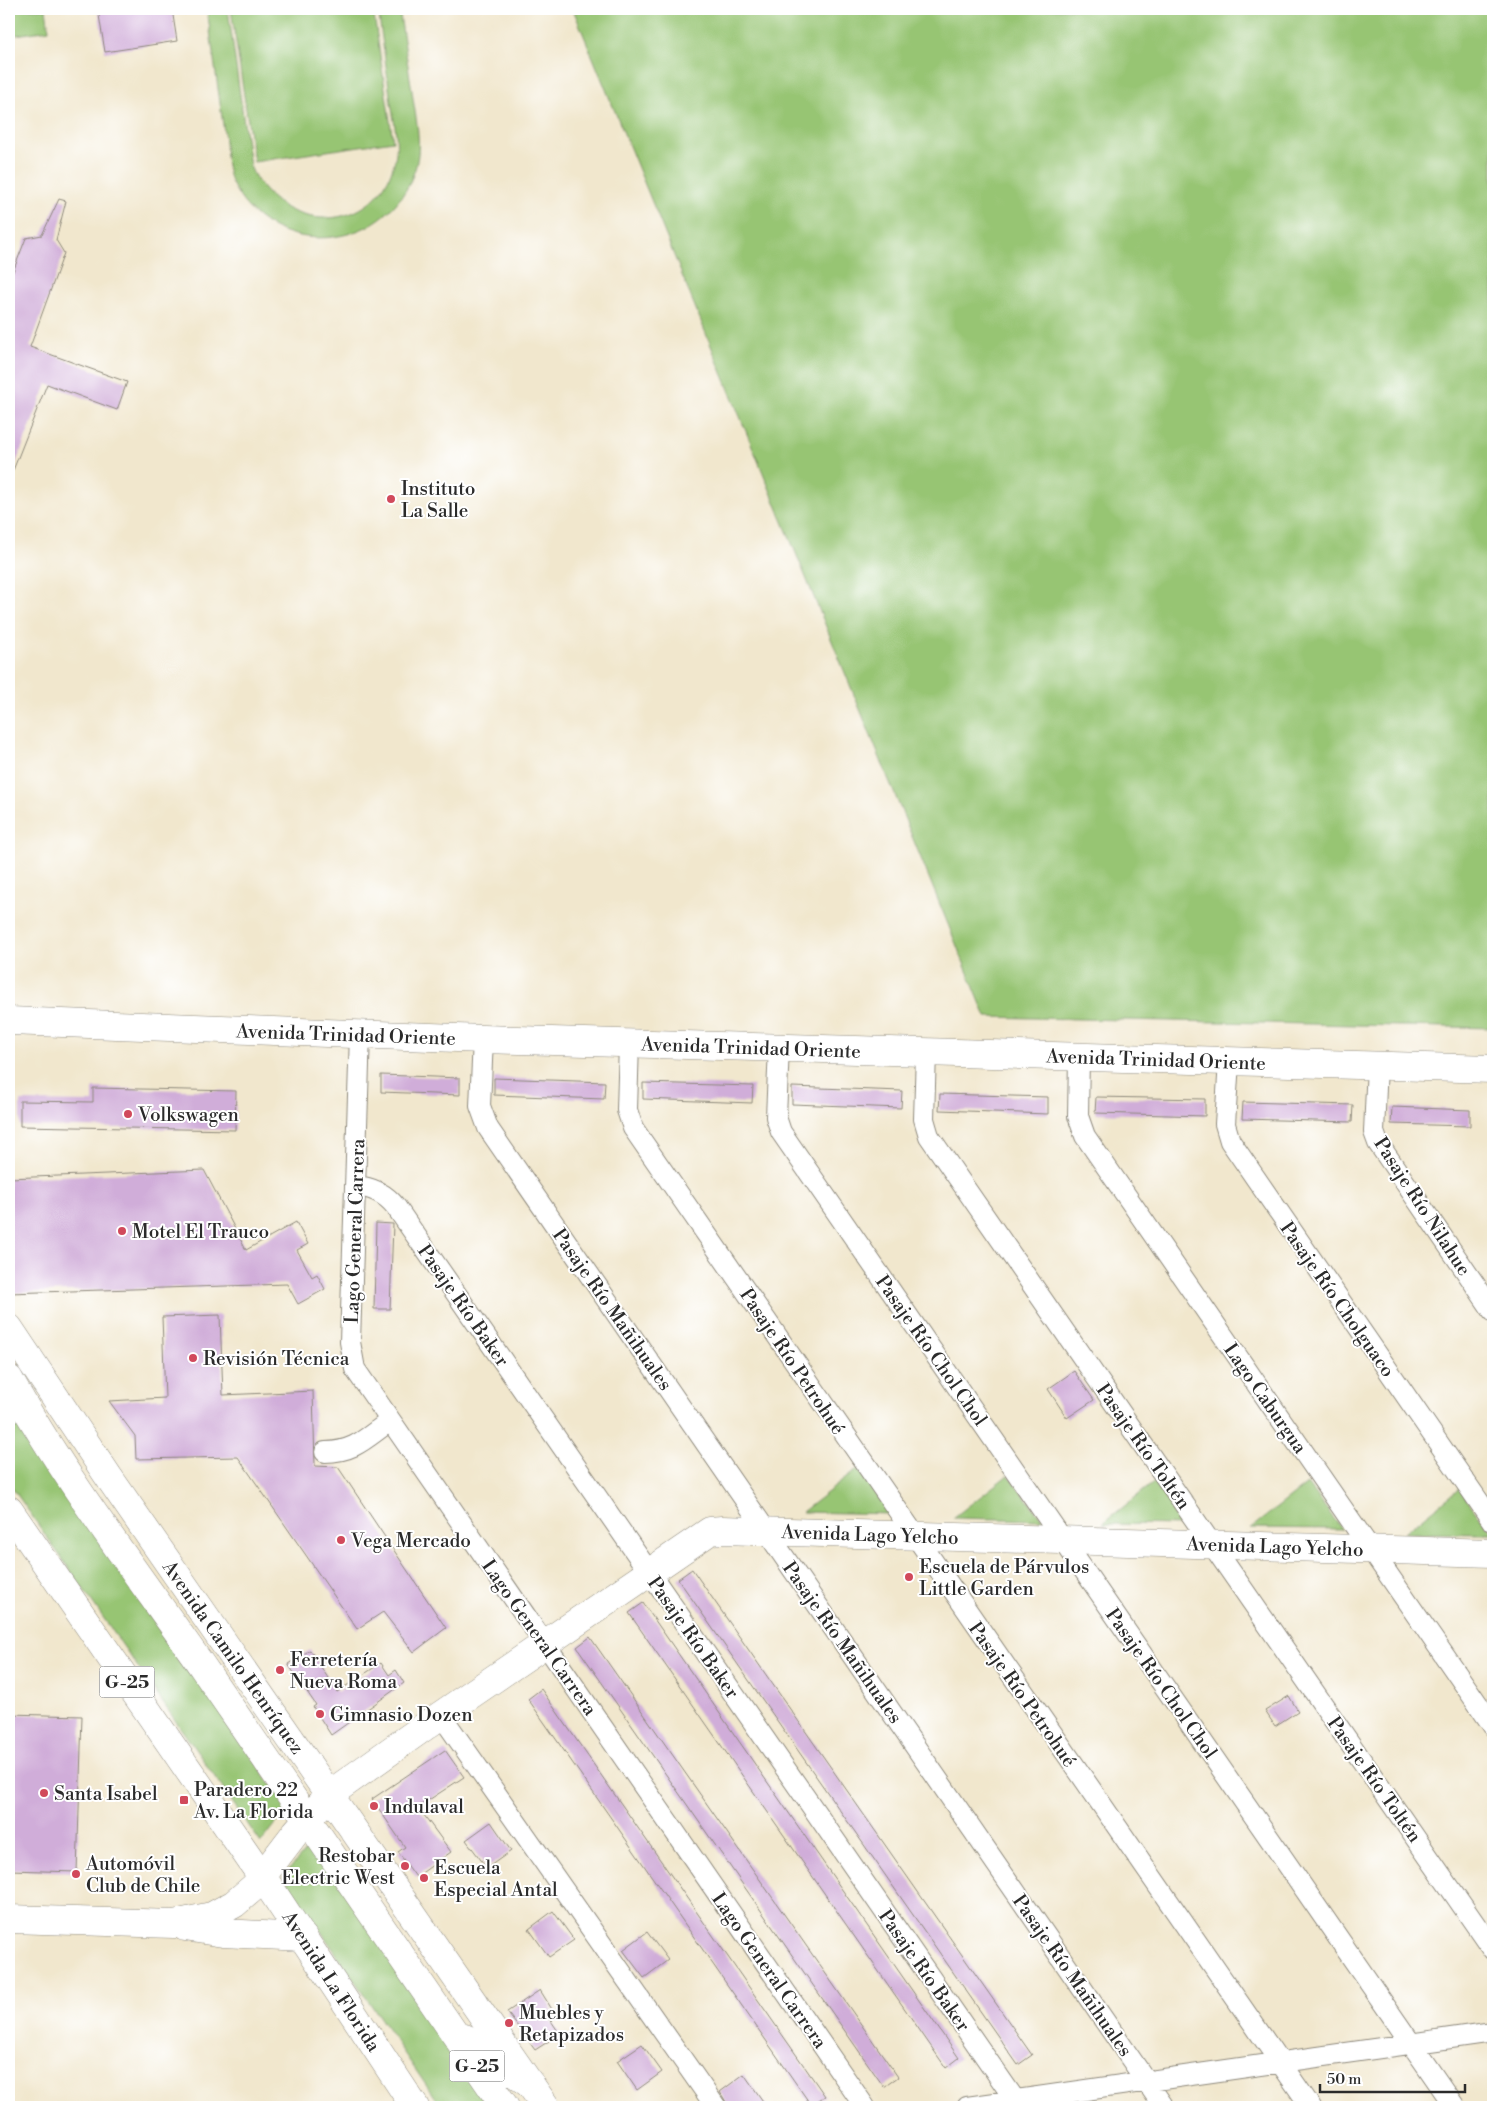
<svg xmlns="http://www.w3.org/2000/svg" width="1502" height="2116" viewBox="0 0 1502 2116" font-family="'Libre Bodoni',serif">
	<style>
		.green { fill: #97c573; stroke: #61784f }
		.building { fill: #d0add9 }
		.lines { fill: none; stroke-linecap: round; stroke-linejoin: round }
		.street-casing { stroke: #8e897c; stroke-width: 22 }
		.secondary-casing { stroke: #8e897c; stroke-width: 29 }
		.primary-casing { stroke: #8e897c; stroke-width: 29 }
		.street { stroke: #fff; stroke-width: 20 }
		.secondary { stroke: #fff; stroke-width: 28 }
		.primary { stroke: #fff; stroke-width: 28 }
		.poi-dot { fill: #d1495b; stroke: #fff; stroke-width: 2 }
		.labels { text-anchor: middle; stroke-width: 4; stroke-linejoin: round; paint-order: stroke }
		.shield { fill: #fff; stroke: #6b6b6b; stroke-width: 1 }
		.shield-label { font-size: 18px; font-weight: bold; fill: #2b2b2b }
		.poi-label { font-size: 19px; fill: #2b2b2b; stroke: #fff; text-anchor: start }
		.street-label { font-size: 19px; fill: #2b2b2b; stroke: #fff }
	</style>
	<rect width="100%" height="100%" fill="#fff"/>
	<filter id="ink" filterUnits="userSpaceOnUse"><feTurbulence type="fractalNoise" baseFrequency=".02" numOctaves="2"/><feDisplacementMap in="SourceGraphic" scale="10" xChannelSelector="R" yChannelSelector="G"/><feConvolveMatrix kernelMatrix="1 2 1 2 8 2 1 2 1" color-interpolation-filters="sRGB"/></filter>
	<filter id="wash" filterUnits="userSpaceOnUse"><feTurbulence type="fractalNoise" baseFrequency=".0096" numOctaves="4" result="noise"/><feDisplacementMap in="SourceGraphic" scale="20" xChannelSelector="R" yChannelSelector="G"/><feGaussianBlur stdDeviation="1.12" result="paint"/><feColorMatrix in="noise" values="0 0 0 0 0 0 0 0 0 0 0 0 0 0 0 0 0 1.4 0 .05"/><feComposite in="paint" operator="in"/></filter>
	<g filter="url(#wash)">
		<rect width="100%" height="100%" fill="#f1e7cd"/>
		<path class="green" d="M 21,9 L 46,9 L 49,30 L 9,36 L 9,11 Z
			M 207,9 L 228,9 L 250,166 C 279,237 379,236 395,159 C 399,141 394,121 391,103 C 387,71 382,40 378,9 L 399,9 C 403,36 408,64 412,91 C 415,116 423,144 415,169 C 389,254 267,263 231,181 C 225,167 226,147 224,132 C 218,91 213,50 207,9 Z
			M 231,9 L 373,9 L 393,141 L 254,162 Z
			M 573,9 L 1493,9 L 1493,1028 L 986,1017 Z
			M 9,1410 L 288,1808 L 261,1843 L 9,1483 Z
			M 858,1469 L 893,1514 L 802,1512 Z
			M 1008,1475 L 1043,1520 L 953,1518 Z
			M 1157,1480 L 1192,1525 L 1102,1524 Z
			M 1307,1484 L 1342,1529 L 1251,1528 Z
			M 1459,1489 L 1493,1534 L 1404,1533 Z
			M 312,1844 L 494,2107 L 441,2107 L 283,1876 Z"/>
		<g id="blocks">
			<path class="building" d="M 98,9 L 172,9 L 177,41 L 105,52 Z
				M 59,199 L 66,201 L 56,240 L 64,253 L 30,347 L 127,382 L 117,410 L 47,384 L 10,478 L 9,282 L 26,238 L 42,235 Z
				M 381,1075 L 460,1078 L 460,1095 L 381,1092 Z
				M 494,1078 L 605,1082 L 604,1099 L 494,1095 Z
				M 643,1083 L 753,1086 L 752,1103 L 643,1099 Z
				M 792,1087 L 902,1091 L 901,1108 L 792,1104 Z
				M 93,1088 L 236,1091 L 235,1130 L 20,1126 L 20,1101 L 93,1102 Z
				M 940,1094 L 1048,1097 L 1048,1114 L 939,1110 Z
				M 1096,1097 L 1205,1099 L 1205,1116 L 1095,1113 Z
				M 1243,1102 L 1353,1105 L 1352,1122 L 1242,1119 Z
				M 1392,1107 L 1470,1110 L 1470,1126 L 1391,1124 Z
				M 204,1170 L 246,1250 L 296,1222 L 308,1244 L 297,1250 L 312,1277 L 317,1274 L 325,1289 L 298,1304 L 287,1284 L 9,1293 L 9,1178 Z
				M 376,1223 L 393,1224 L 390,1309 L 374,1309 Z
				M 220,1315 L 223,1395 L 313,1391 L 315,1466 L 338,1467 L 446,1628 L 414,1652 L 383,1612 L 357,1629 L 238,1457 L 136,1459 L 135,1436 L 109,1401 L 165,1398 L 162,1317 Z
				M 1074,1371 L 1094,1400 L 1067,1418 L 1048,1389 Z
				M 692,1569 L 1032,2055 L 1018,2065 L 678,1579 Z
				M 643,1603 L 959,2058 L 946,2068 L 629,1613 Z
				M 590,1637 L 898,2077 L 884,2087 L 577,1647 Z
				M 310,1650 L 337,1692 L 381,1663 L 389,1675 L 396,1670 L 404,1683 L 331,1735 L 313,1707 L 316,1705 L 288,1664 Z
				M 541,1689 L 825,2096 L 811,2105 L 528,1699 Z
				M 1289,1696 L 1298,1711 L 1275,1726 L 1265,1711 Z
				M 9,1714 L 82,1716 L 77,1872 L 9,1870 Z
				M 445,1750 L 464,1777 L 418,1807 L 451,1852 L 416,1877 L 398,1852 L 405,1847 L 372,1799 Z
				M 491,1822 L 511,1851 L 487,1868 L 466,1840 Z
				M 553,1911 L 574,1940 L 549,1957 L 529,1929 Z
				M 647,1932 L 668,1960 L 644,1978 L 623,1950 Z
				M 540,1990 L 553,2011 L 547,2015 L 560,2034 L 535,2050 L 507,2012 Z
				M 642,2044 L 662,2072 L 637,2090 L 617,2061 Z
				M 744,2074 L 767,2107 L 730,2107 L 726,2102 L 720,2092 Z"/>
		</g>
	</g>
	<g filter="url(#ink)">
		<use href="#blocks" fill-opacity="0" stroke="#8e897c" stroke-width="1"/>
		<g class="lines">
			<g class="street-casing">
				<path id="street" d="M 360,1034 L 350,1342 L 355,1369 L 865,2107
					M 483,1039 L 480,1106 L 488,1128 L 1164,2107
					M 629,1043 L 627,1110 L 633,1128 L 1311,2107
					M 779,1047 L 776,1117 L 781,1132 L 1455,2107
					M 926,1052 L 924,1119 L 929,1136 L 1493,1950
					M 1079,1056 L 1078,1116 L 1085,1136 L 1493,1726
					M 1229,1061 L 1225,1124 L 1230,1141 L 1493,1522
					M 1377,1065 L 1374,1132 L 1378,1143 L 1493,1311
					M 355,1186 C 372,1187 385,1193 396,1207 L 1020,2107
					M 325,1452 C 355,1452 367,1437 390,1421
					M 441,1715 L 716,2107
					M 967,2107 L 1493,2032"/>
			</g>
			<g class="secondary-casing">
				<path id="secondary" d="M 9,1021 L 483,1039 L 1493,1069
					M 9,1328 L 108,1476 L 546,2107
					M 9,1919 L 174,1924 L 212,1916 L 234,1904 L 254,1887 L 296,1832 L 330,1794 L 441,1715 L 710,1531 L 722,1530 L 1493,1553
					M 185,1927 L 223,1933 L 303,1937"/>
			</g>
			<g class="primary-casing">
				<path id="primary" d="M 9,1379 C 66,1481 137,1573 204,1669 C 305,1815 404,1962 505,2107
					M 9,1510 L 274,1894 L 415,2107
					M 465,2038 L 531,2085"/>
			</g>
			<use href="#street" class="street"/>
			<use href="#secondary" class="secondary"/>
			<use href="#primary" class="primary"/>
		</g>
	</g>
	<g class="poi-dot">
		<circle cx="391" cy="499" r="5"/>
		<circle cx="128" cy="1114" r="5"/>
		<circle cx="122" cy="1231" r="5"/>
		<circle cx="193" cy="1358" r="5"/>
		<circle cx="341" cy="1540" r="5"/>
		<circle cx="909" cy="1577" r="5"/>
		<circle cx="280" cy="1670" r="5"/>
		<circle cx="320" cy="1714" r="5"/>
		<circle cx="44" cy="1793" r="5"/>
		<rect x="179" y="1795" width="10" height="10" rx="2.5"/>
		<circle cx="374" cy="1806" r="5"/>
		<circle cx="405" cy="1866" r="5"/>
		<circle cx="76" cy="1874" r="5"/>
		<circle cx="424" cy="1878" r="5"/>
		<circle cx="509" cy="2023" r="5"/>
	</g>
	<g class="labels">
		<g class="shield">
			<rect x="99.5" y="1666.5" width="55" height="31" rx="4"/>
			<rect x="449.5" y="2050.5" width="55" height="31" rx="4"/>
		</g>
		<g class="shield-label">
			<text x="127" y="1688">G-25</text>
			<text x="477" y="2072">G-25</text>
		</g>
		<g class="poi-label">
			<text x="401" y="495">Instituto<tspan x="401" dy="22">La Salle</tspan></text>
			<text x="138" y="1121">Volkswagen</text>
			<text x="132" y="1238">Motel El Trauco</text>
			<text x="203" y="1365">Revisión Técnica</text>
			<text x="351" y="1547">Vega Mercado</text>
			<text x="919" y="1573">Escuela de Párvulos<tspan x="919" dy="22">Little Garden</tspan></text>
			<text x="290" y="1666">Ferretería<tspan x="290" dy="22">Nueva Roma</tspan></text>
			<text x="330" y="1721">Gimnasio Dozen</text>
			<text x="194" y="1796">Paradero 22<tspan x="194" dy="22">Av. La Florida</tspan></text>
			<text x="54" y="1800">Santa Isabel</text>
			<text x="384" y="1813">Indulaval</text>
			<text x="395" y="1862" text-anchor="end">Restobar<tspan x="395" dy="22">Electric West</tspan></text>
			<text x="86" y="1870">Automóvil<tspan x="86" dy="22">Club de Chile</tspan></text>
			<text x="434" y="1874">Escuela<tspan x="434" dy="22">Especial Antal</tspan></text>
			<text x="519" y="2019">Muebles y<tspan x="519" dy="22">Retapizados</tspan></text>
		</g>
		<g class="street-label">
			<text transform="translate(346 1034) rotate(2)" y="7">Avenida Trinidad Oriente</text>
			<text transform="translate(751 1047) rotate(2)" y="7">Avenida Trinidad Oriente</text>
			<text transform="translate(1156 1059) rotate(2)" y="7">Avenida Trinidad Oriente</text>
			<text transform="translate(1423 1206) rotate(57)" y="7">Pasaje Río Nilahue</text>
			<text transform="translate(354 1231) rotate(-88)" y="7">Lago General Carrera</text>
			<text transform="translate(1338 1299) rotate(55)" y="7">Pasaje Río Cholguaco</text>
			<text transform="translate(464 1305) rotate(55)" y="7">Pasaje Río Baker</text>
			<text transform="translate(613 1309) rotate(55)" y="7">Pasaje Río Mañihuales</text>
			<text transform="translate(932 1350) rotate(55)" y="7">Pasaje Río Chol Chol</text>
			<text transform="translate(793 1361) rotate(56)" y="7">Pasaje Río Petrohué</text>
			<text transform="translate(1266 1398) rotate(55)" y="7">Lago Caburgua</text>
			<text transform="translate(1144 1446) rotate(55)" y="7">Pasaje Río Toltén</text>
			<text transform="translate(870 1534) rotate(2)" y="7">Avenida Lago Yelcho</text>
			<text transform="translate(1275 1546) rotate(2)" y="7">Avenida Lago Yelcho</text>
			<text transform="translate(540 1637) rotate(55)" y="7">Lago General Carrera</text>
			<text transform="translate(694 1637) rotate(55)" y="7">Pasaje Río Baker</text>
			<text transform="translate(843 1642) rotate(55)" y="7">Pasaje Río Mañihuales</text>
			<text transform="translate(234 1657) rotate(55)" y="7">Avenida Camilo Henríquez</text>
			<text transform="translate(1162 1683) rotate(55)" y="7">Pasaje Río Chol Chol</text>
			<text transform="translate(1023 1694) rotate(55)" y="7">Pasaje Río Petrohué</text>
			<text transform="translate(1375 1779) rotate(55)" y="7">Pasaje Río Toltén</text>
			<text transform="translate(770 1970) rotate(55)" y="7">Lago General Carrera</text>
			<text transform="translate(925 1970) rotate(55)" y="7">Pasaje Río Baker</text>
			<text transform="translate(1073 1975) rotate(55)" y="7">Pasaje Río Mañihuales</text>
			<text transform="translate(332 1981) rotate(57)" y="7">Avenida La Florida</text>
		</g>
	</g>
	<rect width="1502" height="2116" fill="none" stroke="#fff" stroke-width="30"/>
	<path d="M1320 2084v8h145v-8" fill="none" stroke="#2b2b2b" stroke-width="2.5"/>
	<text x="1327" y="2084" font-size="15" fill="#2b2b2b" stroke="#ffffff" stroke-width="4" paint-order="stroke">50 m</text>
</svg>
